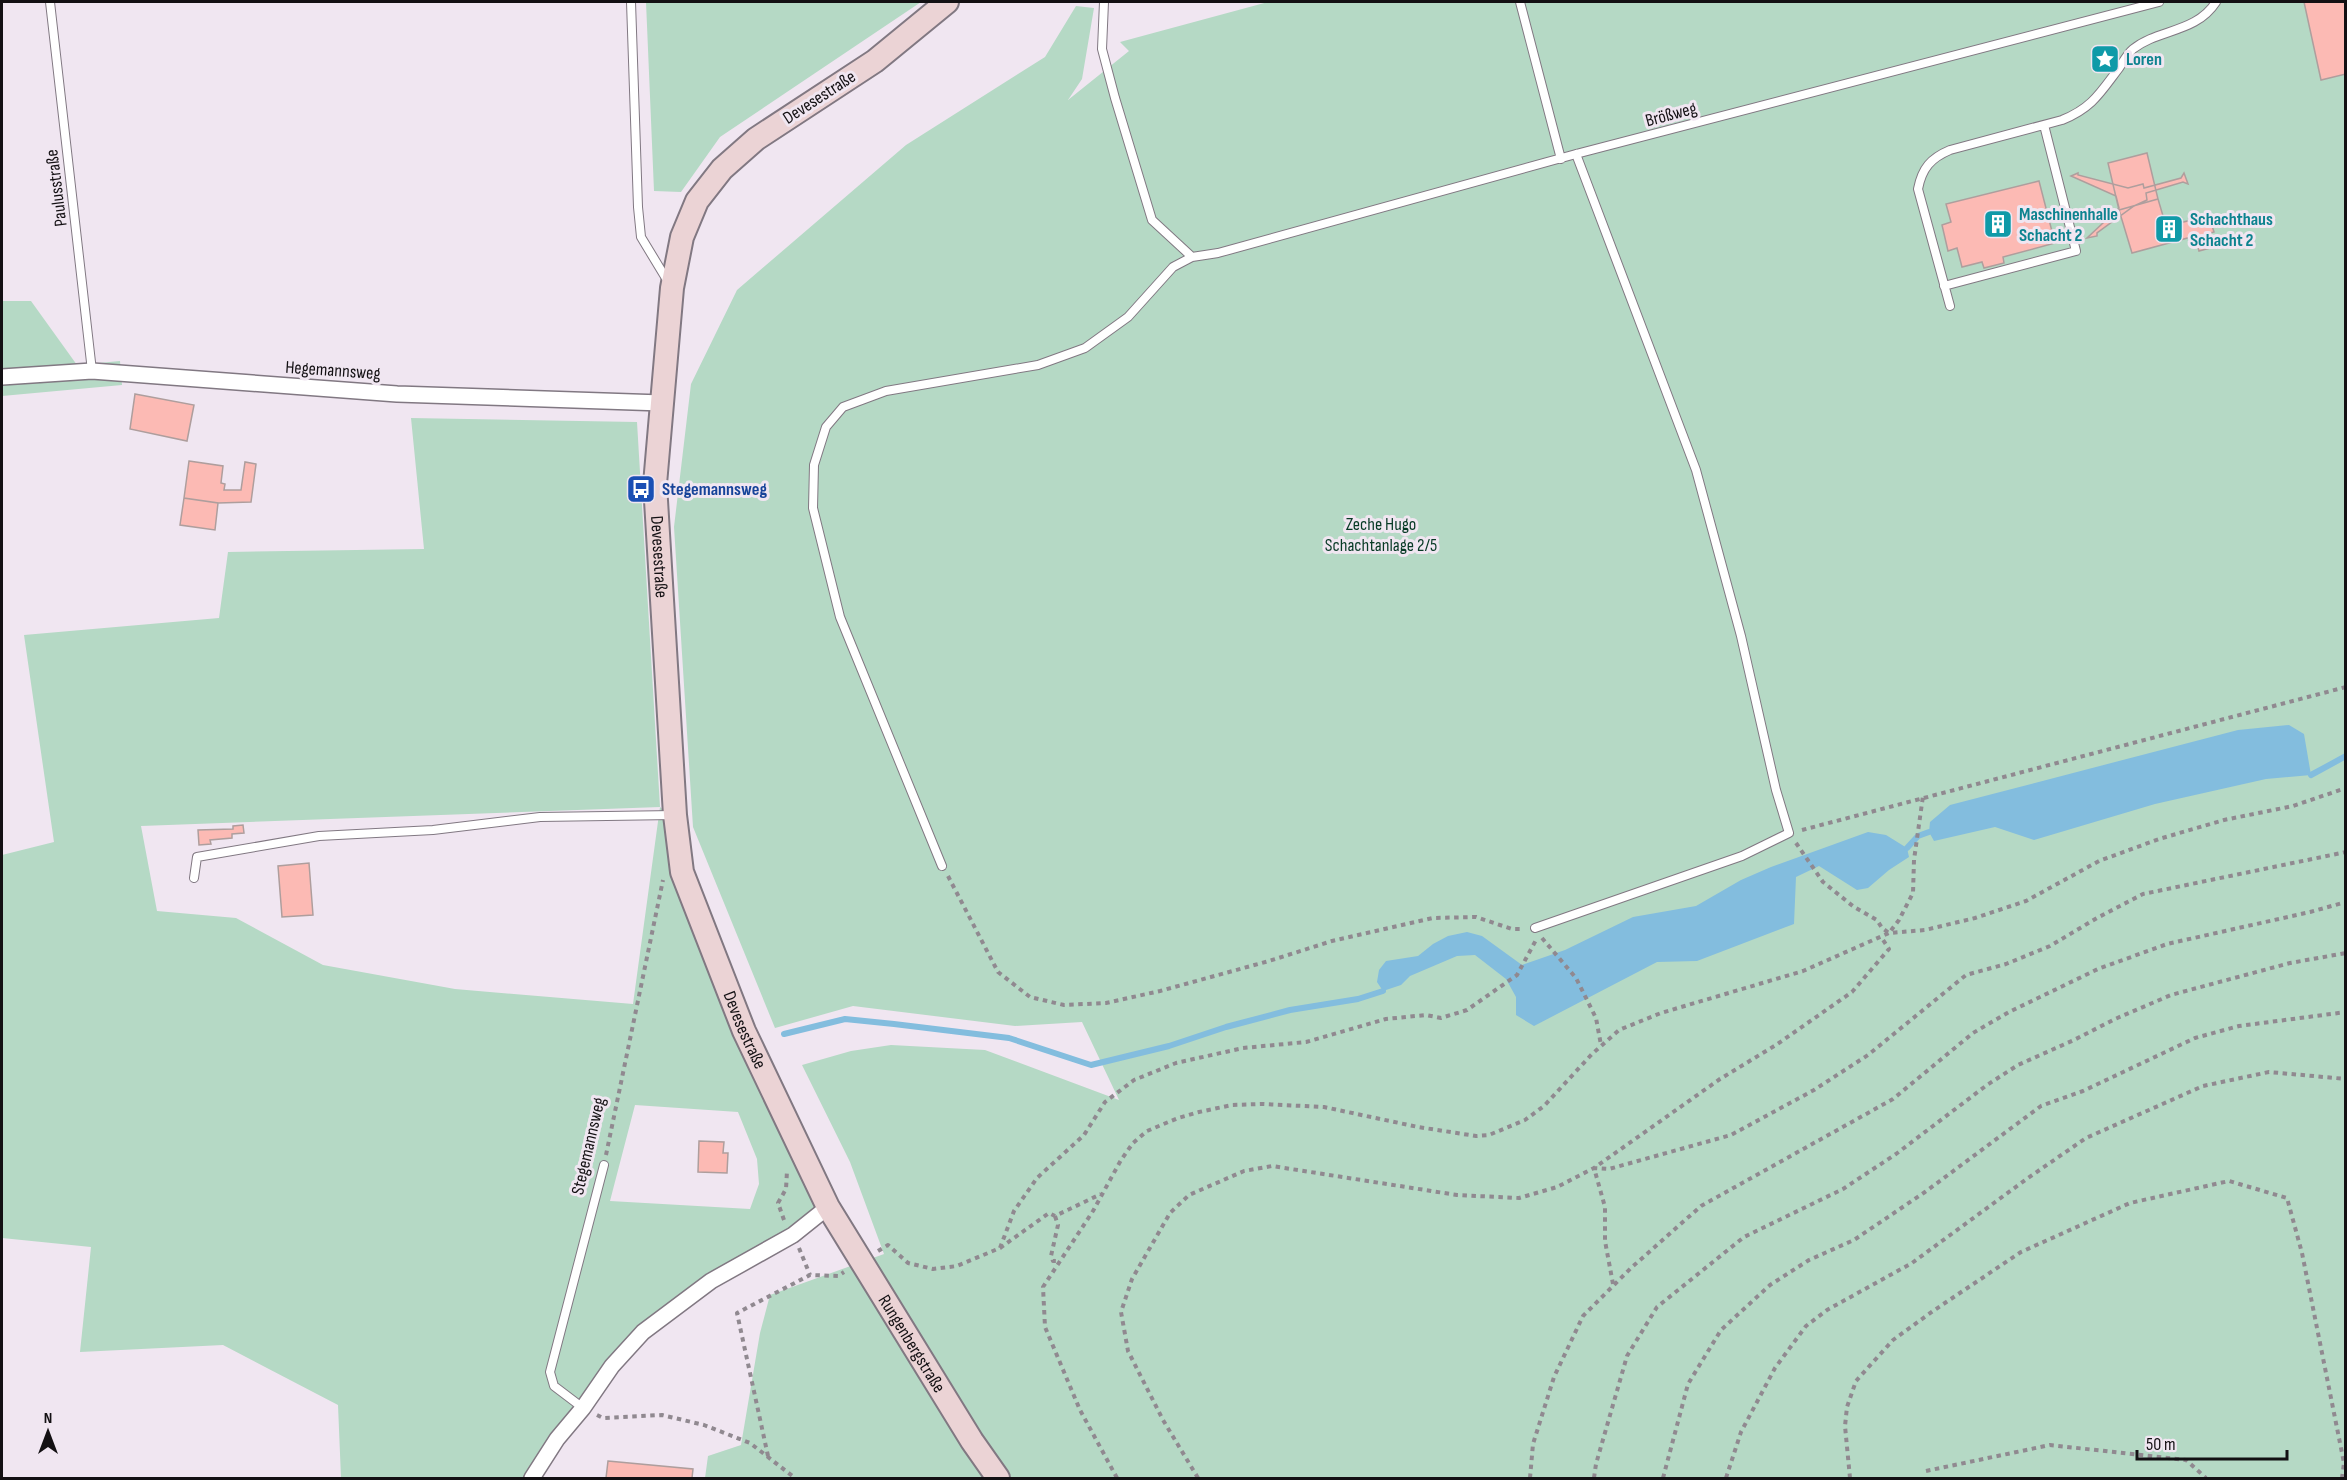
<svg xmlns="http://www.w3.org/2000/svg" width="2347" height="1480" viewBox="0 0 2347 1480" font-family="'Sofia Sans Condensed',sans-serif">
	<style>
		.green { fill: #b5d9c5; fill-rule: evenodd }
		.water { fill: #83bdde }
		.lines { fill: none; stroke-linecap: round; stroke-linejoin: round }
		.stream { stroke: #83bdde; stroke-width: 6 }
		.building { fill: #fcbab4; stroke: #ae9e9d; stroke-width: 1.5 }
		.lane-casing { stroke: #817882; stroke-width: 10 }
		.street-casing { stroke: #817882; stroke-width: 18 }
		.secondary-casing { stroke: #817882; stroke-width: 26 }
		.path { stroke: #908990; stroke-width: 4; stroke-dasharray: 4.5 4.5; stroke-linecap: butt }
		.lane { stroke: #fff; stroke-width: 8 }
		.street { stroke: #fff; stroke-width: 15 }
		.secondary { stroke: #ebd3d5; stroke-width: 22 }
		.labels { text-anchor: middle; stroke-width: 6; stroke-linejoin: round; paint-order: stroke }
		.culture-label { font-size: 18px; font-weight: bold; fill: #0d838f; stroke: #f0e6f1; text-anchor: start }
		.street-label { font-size: 18px; fill: #131013; stroke: #f0e6f1 }
		.transit-label { font-size: 18px; font-weight: bold; fill: #164399; stroke: #f0e6f1; text-anchor: start }
		.park-label { font-size: 18px; fill: #073a25; stroke: #f0e6f1 }
	</style>
	<rect width="100%" height="100%" fill="#f0e6f1"/>
	<path class="green" d="M 646,2 L 921,2 L 720,137 L 681,192 L 654,191 Z
		M 1268,2 L 2345,2 L 2345,1478 L 705,1478 L 708,1456 L 741,1445 L 760,1333 L 770,1295 L 884,1254 L 850,1162 L 802,1065 L 851,1051 L 891,1045 L 985,1050 L 1119,1100 L 1082,1022 L 1015,1026 L 853,1006 L 775,1028 L 693,827 L 674,527 L 691,384 L 737,290 L 906,145 L 1045,57 L 1076,6 L 1094,8 L 1082,79 L 1068,100 L 1129,51 L 1120,42 Z
		M 2,301 L 31,301 L 77,365 L 120,361 L 122,385 L 2,396 Z
		M 411,418 L 637,422 L 660,807 L 669,815 L 828,1207 L 643,1332 L 532,1478 L 341,1478 L 338,1405 L 223,1345 L 80,1352 L 91,1247 L 2,1238 L 2,855 L 54,842 L 24,635 L 219,618 L 228,552 L 424,549 ZM 660,807 L 633,1004 L 455,989 L 323,965 L 236,918 L 157,911 L 141,826 ZM 635,1105 L 738,1112 L 757,1159 L 759,1184 L 750,1209 L 610,1201 Z"/>
	<path class="water" d="M 2289,725 L 2304,734 L 2311,775 L 2266,779 L 2155,804 L 2034,840 L 1995,827 L 1934,841 L 1929,832 L 1930,822 L 1950,805 L 2238,730 Z
		M 1868,832 L 1886,835 L 1907,848 L 1909,857 L 1889,870 L 1868,888 L 1857,890 L 1819,866 L 1796,877 L 1794,924 L 1697,961 L 1657,962 L 1534,1026 L 1516,1015 L 1516,997 L 1506,979 L 1475,955 L 1457,956 L 1410,976 L 1401,985 L 1383,991 L 1377,982 L 1379,970 L 1386,961 L 1418,956 L 1433,944 L 1448,936 L 1467,932 L 1482,936 L 1522,965 L 1565,950 L 1633,917 L 1696,906 L 1741,880 L 1771,867 Z"/>
	<g class="lines">
		<path class="stream" d="M 2311,775 L 2346,756
			M 1907,848 L 1918,836 L 1929,832
			M 784,1034 L 845,1019 L 894,1024 L 1009,1038 L 1091,1065 L 1169,1046 L 1226,1027 L 1290,1010 L 1358,999 L 1383,991"/>
	</g>
	<path class="building" d="M 2304,2 L 2346,2 L 2346,74 L 2321,80 Z
		M 2147,153 L 2158,199 L 2119,210 L 2108,163 Z
		M 2078,173 L 2078,175 L 2128,188 L 2143,184 L 2144,188 L 2181,178 L 2184,173 L 2188,184 L 2183,182 L 2146,193 L 2147,200 L 2134,206 L 2097,233 L 2097,236 L 2087,238 L 2119,208 L 2116,196 L 2071,176 Z
		M 2039,181 L 2055,243 L 2003,257 L 2004,263 L 1984,268 L 1982,262 L 1962,267 L 1957,248 L 1948,251 L 1942,225 L 1951,222 L 1946,204 Z
		M 2158,199 L 2166,226 L 2209,216 L 2214,232 L 2210,233 L 2214,247 L 2199,251 L 2195,236 L 2132,253 L 2119,210 Z
		M 135,394 L 194,405 L 187,441 L 130,429 Z
		M 189,461 L 223,466 L 221,483 L 225,484 L 224,490 L 241,490 L 245,462 L 256,464 L 251,502 L 218,503 L 184,498 Z
		M 184,498 L 218,503 L 215,530 L 180,525 Z
		M 243,825 L 244,833 L 232,834 L 232,838 L 210,840 L 211,844 L 199,845 L 198,830 L 233,829 L 233,826 Z
		M 309,863 L 313,915 L 282,917 L 278,866 Z
		M 699,1141 L 724,1142 L 723,1153 L 728,1153 L 727,1173 L 698,1172 Z
		M 608,1461 L 693,1469 L 692,1478 L 606,1478 Z"/>
	<g class="lines">
		<g class="lane-casing">
			<path id="lane" d="M 50,2 L 92,371
				M 631,2 L 638,207 L 641,237 L 667,280
				M 1104,2 L 1102,49 L 1115,98 L 1152,220 L 1192,257
				M 1520,2 L 1561,159
				M 1944,286 L 2076,251 L 2044,125
				M 1950,306 L 1918,189 C 1922,168 1931,158 1950,150 L 2062,120 C 2092,108 2100,93 2119,68 C 2123,62 2127,54 2133,49 C 2158,29 2196,33 2216,2
				M 942,866 L 840,617 L 813,508 L 814,465 L 826,427 L 843,407 L 886,391 L 1038,365 L 1085,348 L 1128,317 L 1173,267 L 1192,257 L 1218,253 L 1576,154 L 2159,2
				M 194,878 L 197,857 L 319,836 L 433,830 L 540,817 L 674,815
				M 1535,928 L 1742,856 L 1789,833 L 1776,790 L 1741,636 L 1696,470 L 1576,154
				M 583,1408 L 554,1386 L 550,1372 L 604,1165"/>
		</g>
		<g class="street-casing">
			<path id="street" d="M 2,377 L 92,371 L 397,394 L 662,403
				M 532,1478 L 557,1439 L 583,1408 L 612,1366 L 643,1332 L 711,1281 L 793,1235 L 828,1207"/>
		</g>
		<g class="secondary-casing">
			<g id="secondary">
				<path id="s1" d="M 947,2 L 875,61 L 756,139 L 722,169 L 697,201 L 682,237 L 672,288 L 655,484 L 675,815 L 682,872 L 744,1031 L 828,1207 L 972,1441 L 998,1478"/>
			</g>
		</g>
		<path class="path" d="M 1802,830 L 2346,687
			M 1796,843 L 1823,882 L 1854,907 L 1877,920 L 1882,928 L 1889,933 L 1899,920 L 1913,893 L 1914,860 L 1923,796
			M 948,876 L 998,972 L 1030,997 L 1064,1005 L 1106,1003 L 1160,991 L 1269,961 L 1332,941 L 1433,918 L 1476,917 L 1512,929 L 1522,929
			M 1542,938 L 1576,978 L 1596,1018 L 1601,1045
			M 606,1155 L 663,880
			M 1055,1216 L 1058,1225 L 1051,1256 L 1053,1261 L 1059,1261
			M 784,1220 L 778,1203 L 786,1189 L 787,1171
			M 799,1248 L 810,1275
			M 1000,1248 L 1014,1211 L 1037,1178 L 1084,1135 L 1105,1102 L 1134,1080 L 1176,1063 L 1243,1048 L 1306,1042 L 1386,1019 L 1426,1015 L 1441,1018 L 1467,1010 L 1517,975 L 1536,940
			M 878,1251 L 888,1245 L 908,1263 L 933,1269 L 957,1266 L 1000,1248 L 1049,1213 L 1055,1216 L 1101,1194
			M 1613,1284 L 1605,1241 L 1605,1207 L 1594,1168 L 1609,1169 L 1731,1135 L 1814,1090 L 1868,1055 L 1966,975 L 2006,964 L 2050,946 L 2097,918 L 2143,894 L 2346,852
			M 597,1415 L 603,1418 L 662,1415 L 704,1425 L 750,1443 L 795,1478
			M 768,1456 L 737,1313 L 810,1275 L 838,1276 L 844,1272
			M 1926,1471 L 2050,1445 L 2186,1460 L 2206,1478
			M 1117,1478 L 1080,1410 L 1045,1327 L 1043,1287 L 1093,1211 L 1121,1160 L 1133,1143 L 1147,1131 L 1178,1118 L 1199,1112 L 1232,1105 L 1262,1104 L 1324,1107 L 1418,1127 L 1476,1136 L 1489,1135 L 1525,1120 L 1544,1106 L 1592,1054 L 1619,1030 L 1661,1013 L 1803,971 L 1889,933 L 1925,930 L 1975,918 L 2026,901 L 2099,861 L 2159,839 L 2224,820 L 2293,806 L 2346,788
			M 1198,1478 L 1163,1420 L 1128,1351 L 1121,1312 L 1132,1279 L 1170,1213 L 1189,1195 L 1244,1171 L 1272,1166 L 1457,1195 L 1519,1198 L 1557,1187 L 1594,1168 L 1720,1079 L 1776,1045 L 1852,992 L 1889,949 L 1881,937
			M 1530,1478 L 1533,1444 L 1554,1377 L 1583,1316 L 1631,1268 L 1701,1206 L 1893,1099 L 1973,1033 L 2009,1012 L 2098,969 L 2167,944 L 2310,912 L 2346,902
			M 1594,1478 L 1596,1464 L 1627,1356 L 1657,1307 L 1744,1237 L 1843,1189 L 1896,1154 L 1987,1085 L 2018,1065 L 2074,1040 L 2115,1019 L 2171,995 L 2290,963 L 2346,953
			M 1663,1478 L 1688,1384 L 1721,1330 L 1770,1285 L 1809,1260 L 1854,1240 L 1925,1192 L 2041,1106 L 2083,1091 L 2195,1038 L 2239,1026 L 2346,1012
			M 1726,1478 L 1741,1432 L 1775,1368 L 1806,1326 L 1827,1310 L 1912,1263 L 2028,1178 L 2086,1138 L 2203,1086 L 2269,1072 L 2346,1079
			M 1850,1478 L 1845,1426 L 1847,1407 L 1856,1381 L 1893,1340 L 1933,1311 L 2021,1252 L 2130,1203 L 2229,1181 L 2287,1198 L 2302,1253 L 2344,1463 L 2342,1478"/>
		<use href="#lane" class="lane"/>
		<use href="#street" class="street"/>
		<use href="#secondary" class="secondary"/>
	</g>
	<defs>
		<g id="sight-square" transform="scale(1.5)"><rect x="-9" y="-9" width="18" height="18" rx="4" fill="#0f9aa8" stroke="#f0e6f1"/><path d="M0-6L1.8-2.2L6-1.7L2.9 1.2L3.7 5.4L0 3.3L-3.7 5.4L-2.9 1.2L-6-1.7L-1.8-2.2Z" fill="#fff"/></g>
		<g id="building-square" transform="scale(1.5)"><rect x="-9" y="-9" width="18" height="18" rx="4" fill="#0f9aa8" stroke="#f0e6f1"/><path d="M-4-6H4V6H1V3H-1V6H-4ZM-2.5-4.3h1.7v1.8h-1.7ZM.8-4.3h1.7v1.8H.8ZM-2.5-1h1.7V.8h-1.7ZM.8-1h1.7V.8H.8Z" fill="#fff"/></g>
		<g id="bus-square" transform="scale(1.5)"><rect x="-9" y="-9" width="18" height="18" rx="4" fill="#1a4fb4" stroke="#f0e6f1"/><path d="M-5-6H5V4H4V6H2V4H-2V6H-4V4H-5ZM-3.5-4V0h7V-4ZM-3.5 1.2v1.5H-2V1.2ZM2 1.2v1.5H3.5V1.2Z" fill="#fff"/></g>
	</defs>
	<g fill-rule="evenodd">
		<use href="#sight-square" x="2105" y="59"/>
		<use href="#building-square" x="1998" y="224"/>
		<use href="#building-square" x="2169" y="229"/>
		<use href="#bus-square" x="641" y="489"/>
	</g>
	<g class="labels">
		<g class="culture-label">
			<text x="2126" y="65">Loren</text>
			<text x="2019" y="220">Maschinenhalle<tspan x="2019" dy="21">Schacht 2</tspan></text>
			<text x="2190" y="225">Schachthaus<tspan x="2190" dy="21">Schacht 2</tspan></text>
		</g>
		<g class="street-label">
			<text transform="translate(819 97) rotate(-33)" y="6">Devesestraße</text>
			<text transform="translate(1671 114) rotate(-15)" y="6">Brößweg</text>
			<text transform="translate(56 188) rotate(-97)" y="6">Paulusstraße</text>
			<text transform="translate(333 370) rotate(4)" y="6">Hegemannsweg</text>
			<text dy="6" stroke="none"><textPath href="#s1" startOffset="682">Devesestraße</textPath></text>
			<text dy="6" stroke="none"><textPath href="#s1" startOffset="1168">Devesestraße</textPath></text>
			<text transform="translate(588 1146) rotate(-77)" y="6">Stegemannsweg</text>
			<text dy="6" stroke="none"><textPath href="#s1" startOffset="1524">Rungenbergstraße</textPath></text>
		</g>
		<g class="transit-label">
			<text x="662" y="495">Stegemannsweg</text>
		</g>
		<g class="park-label">
			<text x="1381" y="530">Zeche Hugo<tspan x="1381" dy="21">Schachtanlage 2/5</tspan></text>
		</g>
	</g>
	<rect width="2347" height="1480" fill="none" stroke="#131013" stroke-width="6"/>
	<g transform="translate(48 1432)" stroke="#f0e6f1" stroke-width="4.5" paint-order="stroke">
	<path d="M0-4.5L10 22L0 15L-10 22Z" fill="#131013"/>
	<text y="-9" font-size="16" font-weight="bold" text-anchor="middle" fill="#131013">N</text>
	</g>
	<path d="M2137 1450v9h150v-9" fill="none" stroke="#131013" stroke-width="3"/>
	<text x="2146" y="1450" font-size="18" fill="#131013" stroke="#f0e6f1" stroke-width="4.5" paint-order="stroke">50 m</text>
</svg>
